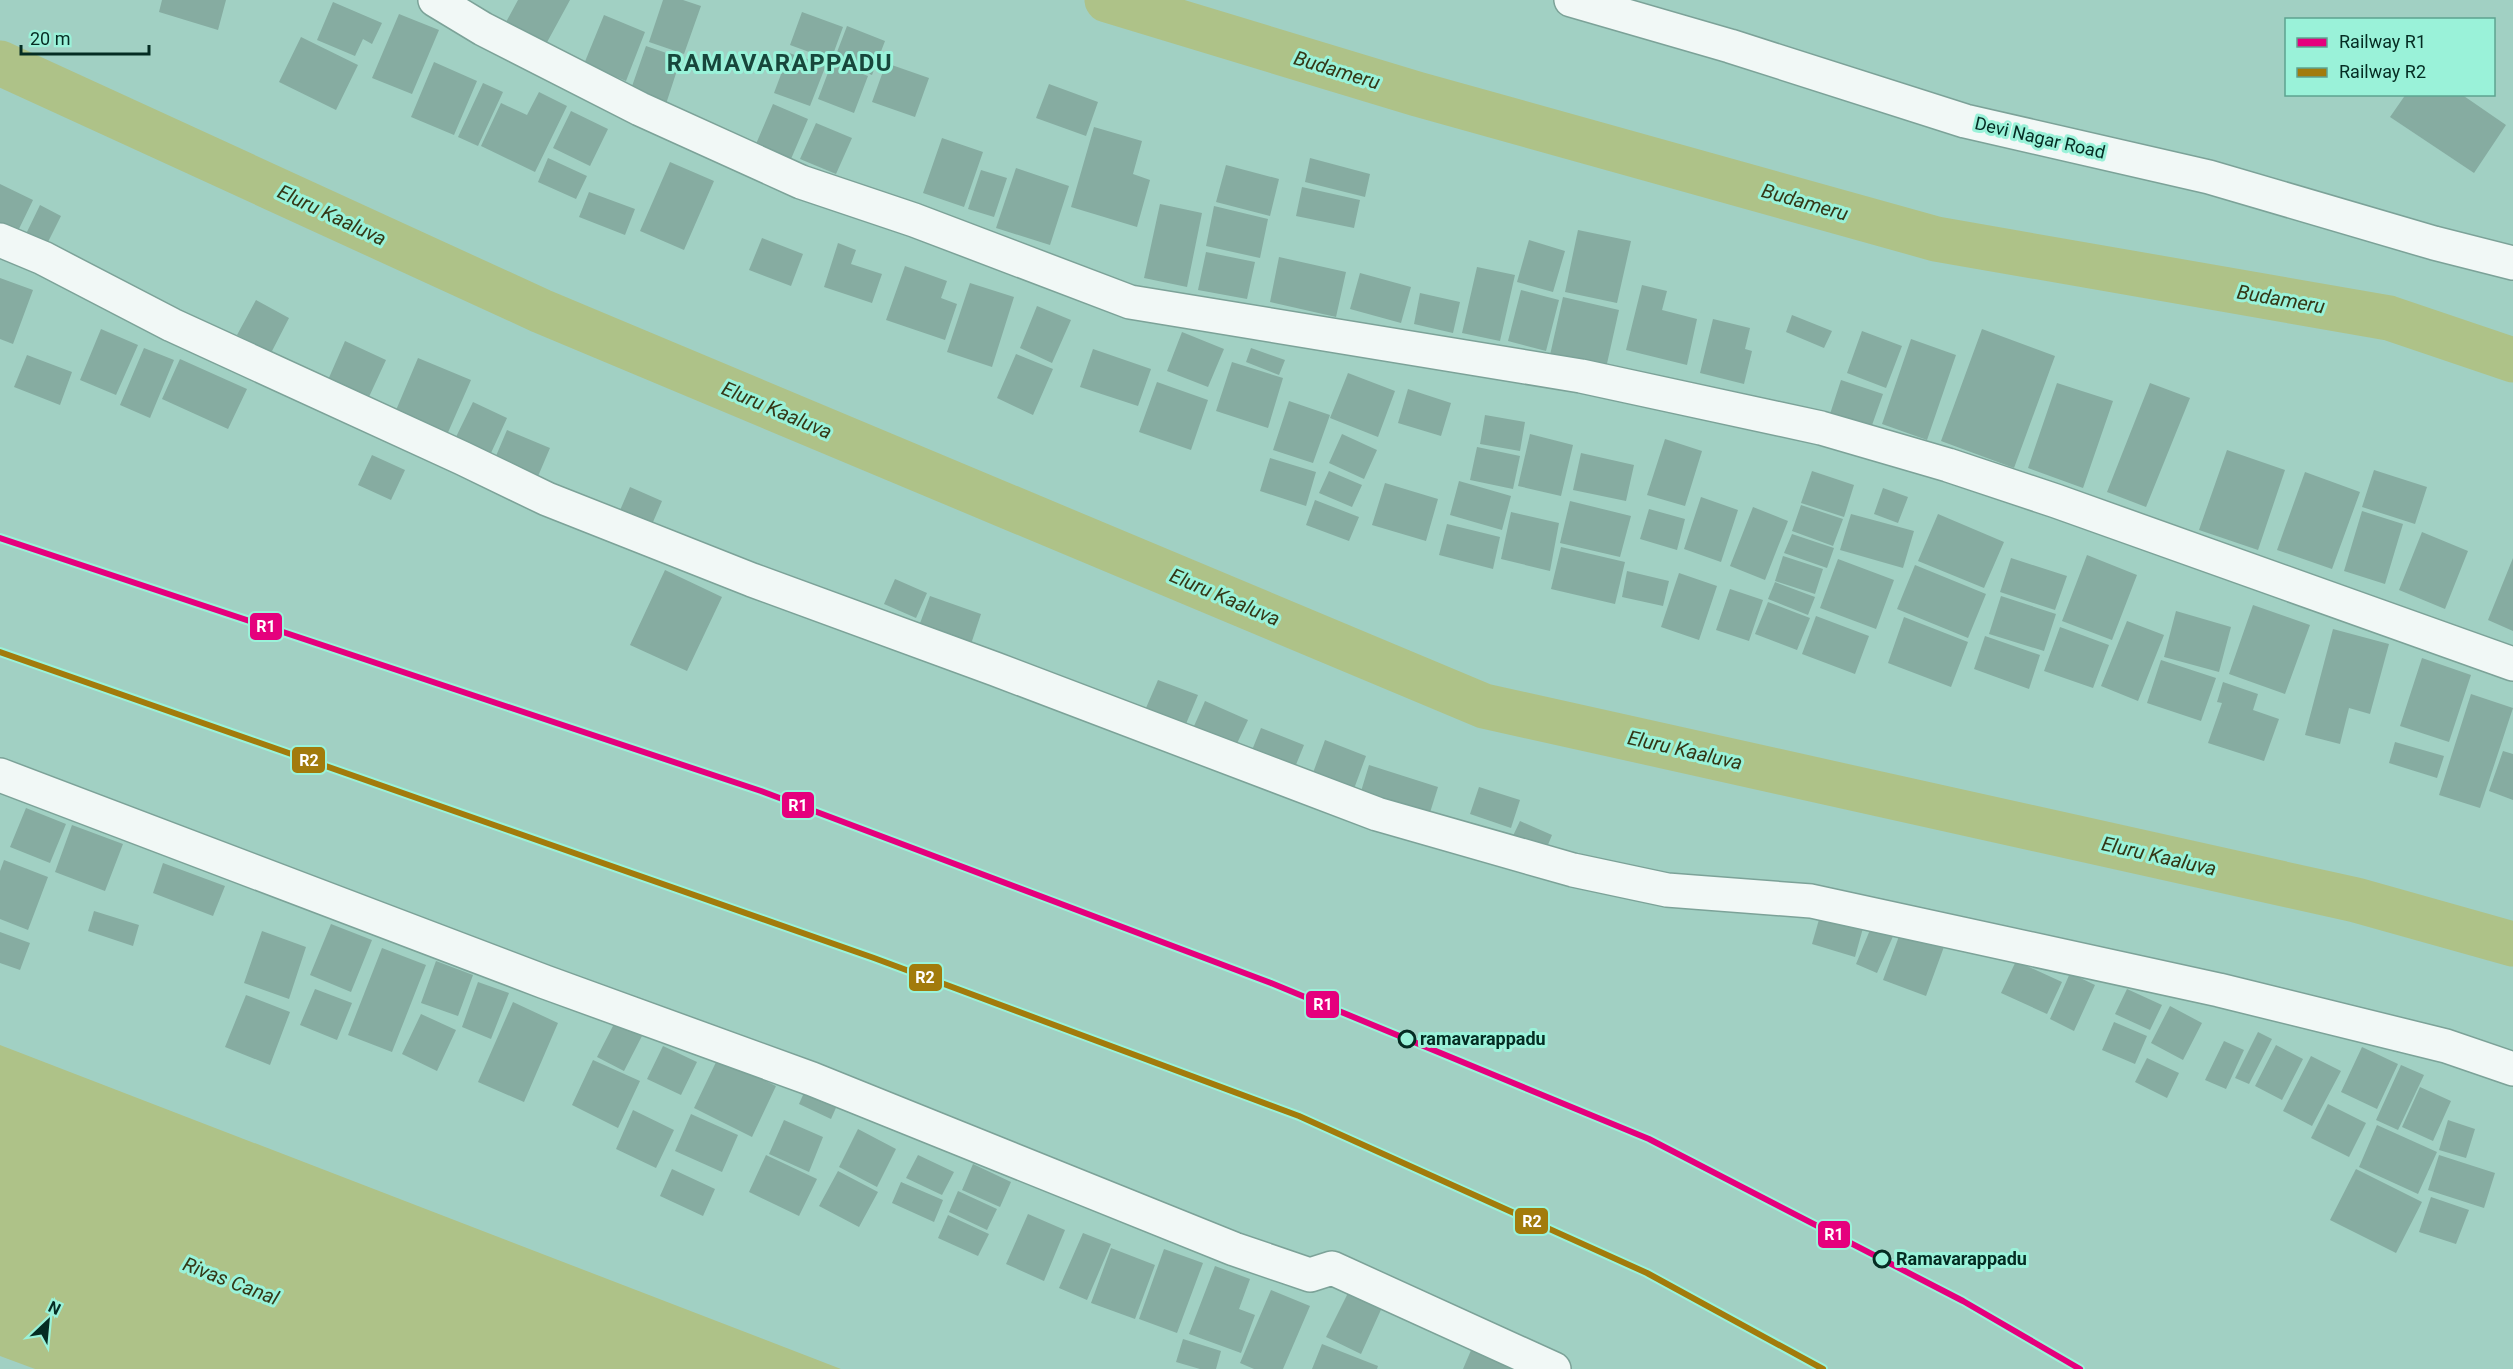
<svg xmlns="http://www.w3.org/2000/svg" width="2513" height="1369" viewBox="0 0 2513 1369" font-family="Roboto,sans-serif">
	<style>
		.water { fill: #aec288 }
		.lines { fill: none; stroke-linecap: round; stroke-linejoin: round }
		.canal { stroke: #aec288; stroke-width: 45 }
		.building { fill: #86aca1 }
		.street-casing { stroke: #7ca298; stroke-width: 36 }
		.street { stroke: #f1f8f6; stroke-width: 33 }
		.rail-1-casing { stroke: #9af2d9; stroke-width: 10 }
		.rail-2-casing { stroke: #9af2d9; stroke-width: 10 }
		.rail-1 { stroke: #e5007d; stroke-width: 6 }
		.rail-2 { stroke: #a27b0c; stroke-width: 6 }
		.stop-dot { fill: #9af2d9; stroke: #052c23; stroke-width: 3 }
		.labels { text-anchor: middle; stroke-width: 6; stroke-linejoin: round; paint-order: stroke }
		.street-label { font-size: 18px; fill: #052c23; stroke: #9af2d9 }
		.stop-label { font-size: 18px; font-weight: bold; fill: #052c23; stroke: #9af2d9; text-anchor: start }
		.water-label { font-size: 20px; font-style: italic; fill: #343716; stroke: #9af2d9 }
		.district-label { font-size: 24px; font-weight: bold; letter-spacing: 1.5px; fill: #17463b; stroke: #9af2d9 }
		.line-badge { stroke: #9af2d9; stroke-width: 2 }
		.badge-label { font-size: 16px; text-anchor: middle; font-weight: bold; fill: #fff }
	</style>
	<rect width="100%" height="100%" fill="#a1d0c3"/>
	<path class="water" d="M 0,1045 L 841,1369 L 35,1369 L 0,1356 Z"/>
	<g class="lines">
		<path class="canal" d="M 1107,0 L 1417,94 L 1936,239 L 2389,318 L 2513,360
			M 0,63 L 541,311 L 1484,706 L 2356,900 L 2513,944"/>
	</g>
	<path class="building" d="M 162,0 L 226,0 L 218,30 L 159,12 Z
		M 518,0 L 570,0 L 545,46 L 505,24 Z
		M 663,0 L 683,0 L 701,6 L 684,54 L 649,42 Z
		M 333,2 L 382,23 L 372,44 L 363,39 L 355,56 L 317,40 Z
		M 802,12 L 843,27 L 831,60 L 790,45 Z
		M 399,14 L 439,30 L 412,94 L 372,78 Z
		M 604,15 L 645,32 L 626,81 L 584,64 Z
		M 847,26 L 885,41 L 872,75 L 834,60 Z
		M 301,37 L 358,65 L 336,110 L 279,82 Z
		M 646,46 L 681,58 L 666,104 L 630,92 Z
		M 789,53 L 826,65 L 810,106 L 774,93 Z
		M 434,62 L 477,81 L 454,135 L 411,117 Z
		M 832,62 L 868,76 L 854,113 L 818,99 Z
		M 886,63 L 929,78 L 915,117 L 872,102 Z
		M 483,83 L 503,92 L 478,146 L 458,137 Z
		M 1049,84 L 1098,102 L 1086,136 L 1036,118 Z
		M 539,92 L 567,106 L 535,172 L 481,146 L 501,103 L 527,115 Z
		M 2406,94 L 2461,94 L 2506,125 L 2474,173 L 2390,117 Z
		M 773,104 L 808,119 L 791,159 L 756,144 Z
		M 571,111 L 608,129 L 590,166 L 553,148 Z
		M 816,123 L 852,138 L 836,174 L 800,159 Z
		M 1094,127 L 1142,141 L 1133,174 L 1150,180 L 1137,227 L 1071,207 Z
		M 942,138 L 983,152 L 964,207 L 923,193 Z
		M 548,158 L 587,176 L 576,199 L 538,182 Z
		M 1310,158 L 1370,174 L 1365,197 L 1305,182 Z
		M 670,162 L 714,181 L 684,250 L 640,231 Z
		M 1226,165 L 1279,179 L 1270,216 L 1216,202 Z
		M 1016,168 L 1069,186 L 1050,245 L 996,228 Z
		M 981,170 L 1007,178 L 994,217 L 968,209 Z
		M 0,184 L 33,200 L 17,233 L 0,224 Z
		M 1302,187 L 1360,200 L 1354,228 L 1296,216 Z
		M 589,192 L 635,209 L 625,235 L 579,217 Z
		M 1160,204 L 1202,213 L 1187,287 L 1144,278 Z
		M 40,205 L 61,216 L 46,246 L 25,236 Z
		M 1214,206 L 1268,219 L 1260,258 L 1206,246 Z
		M 1578,230 L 1631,241 L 1617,303 L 1565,292 Z
		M 762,238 L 803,254 L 791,286 L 749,270 Z
		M 1529,240 L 1565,251 L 1553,292 L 1517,282 Z
		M 838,243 L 856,250 L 851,264 L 882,274 L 872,303 L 824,287 Z
		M 1206,252 L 1255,262 L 1247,299 L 1198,290 Z
		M 1279,257 L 1346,272 L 1336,317 L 1270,302 Z
		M 905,266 L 947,281 L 941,298 L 957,304 L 945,340 L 886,320 Z
		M 1477,267 L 1515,275 L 1500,341 L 1462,333 Z
		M 1360,273 L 1411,287 L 1401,323 L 1350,309 Z
		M 0,278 L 33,290 L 13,344 L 0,339 Z
		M 970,283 L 1014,297 L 992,367 L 947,352 Z
		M 1642,285 L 1667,291 L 1662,310 L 1697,319 L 1687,365 L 1626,350 Z
		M 1521,290 L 1559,300 L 1546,351 L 1508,341 Z
		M 1420,293 L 1460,302 L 1453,333 L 1414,324 Z
		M 1563,297 L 1619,310 L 1606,368 L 1550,355 Z
		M 256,300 L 289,318 L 271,353 L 237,335 Z
		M 1037,306 L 1071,320 L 1052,363 L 1020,348 Z
		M 1792,315 L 1832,331 L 1824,348 L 1786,332 Z
		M 1713,319 L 1750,328 L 1745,349 L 1752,351 L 1744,384 L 1700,373 Z
		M 101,329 L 138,345 L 116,395 L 80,380 Z
		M 1982,329 L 2055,356 L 2014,468 L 1941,441 Z
		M 1862,331 L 1902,346 L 1886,388 L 1847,373 Z
		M 1182,332 L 1224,349 L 1208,387 L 1167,371 Z
		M 1911,339 L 1956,355 L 1927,440 L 1882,424 Z
		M 345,341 L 386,360 L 368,399 L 328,380 Z
		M 144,348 L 174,360 L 150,418 L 120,405 Z
		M 1251,348 L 1285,360 L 1279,375 L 1246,362 Z
		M 1093,349 L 1151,369 L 1138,406 L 1080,387 Z
		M 1016,354 L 1053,369 L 1033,415 L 997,398 Z
		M 27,355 L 72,372 L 60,405 L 14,387 Z
		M 418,358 L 471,380 L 446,437 L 394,415 Z
		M 180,359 L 247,389 L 228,429 L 162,399 Z
		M 1232,362 L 1283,378 L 1268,428 L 1216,411 Z
		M 1348,373 L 1395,391 L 1378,437 L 1330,418 Z
		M 1841,380 L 1883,394 L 1871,428 L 1830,414 Z
		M 1157,382 L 1208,400 L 1191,450 L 1139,432 Z
		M 2057,383 L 2113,401 L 2083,488 L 2028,468 Z
		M 2150,383 L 2190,398 L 2146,507 L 2107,492 Z
		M 1408,389 L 1451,403 L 1441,436 L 1398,423 Z
		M 1289,401 L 1330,415 L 1313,463 L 1273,450 Z
		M 473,402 L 507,418 L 491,453 L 456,437 Z
		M 1485,415 L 1525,422 L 1520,451 L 1480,444 Z
		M 507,430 L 550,448 L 536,481 L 493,463 Z
		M 1342,434 L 1377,450 L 1364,479 L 1329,463 Z
		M 1530,434 L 1573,445 L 1561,496 L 1518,486 Z
		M 1665,439 L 1702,451 L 1685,506 L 1647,495 Z
		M 1477,447 L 1520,456 L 1513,489 L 1470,480 Z
		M 2227,450 L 2285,470 L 2258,550 L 2199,530 Z
		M 1581,453 L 1634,465 L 1626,501 L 1573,490 Z
		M 372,455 L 405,470 L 391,500 L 358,485 Z
		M 1270,458 L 1316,472 L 1306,506 L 1260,491 Z
		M 2374,470 L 2427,487 L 2415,524 L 2362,507 Z
		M 1329,471 L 1362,485 L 1352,507 L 1319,493 Z
		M 1812,471 L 1854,485 L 1844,517 L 1801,503 Z
		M 2305,472 L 2360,492 L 2332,569 L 2277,550 Z
		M 1459,481 L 1511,496 L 1502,530 L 1450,515 Z
		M 1385,483 L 1438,499 L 1426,541 L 1372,525 Z
		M 630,487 L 662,501 L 650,529 L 618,515 Z
		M 1883,488 L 1908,497 L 1898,523 L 1874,514 Z
		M 1701,497 L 1738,510 L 1721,562 L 1684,549 Z
		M 1315,500 L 1359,517 L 1349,541 L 1306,525 Z
		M 1570,501 L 1631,516 L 1620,557 L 1560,543 Z
		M 1801,505 L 1843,519 L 1833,546 L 1792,531 Z
		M 1753,507 L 1788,521 L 1765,580 L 1730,566 Z
		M 1649,509 L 1685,519 L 1677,550 L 1640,539 Z
		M 2362,511 L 2403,524 L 2385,584 L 2344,571 Z
		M 1511,512 L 1559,523 L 1550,571 L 1501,559 Z
		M 1851,514 L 1914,531 L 1903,568 L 1840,550 Z
		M 1938,514 L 2004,542 L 1984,588 L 1918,561 Z
		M 1447,524 L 1500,537 L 1493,569 L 1439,555 Z
		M 2422,532 L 2468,551 L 2445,609 L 2399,590 Z
		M 1792,534 L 1834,548 L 1827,568 L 1784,553 Z
		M 1561,547 L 1625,562 L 1615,604 L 1551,589 Z
		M 2087,555 L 2137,575 L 2112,640 L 2062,621 Z
		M 1783,556 L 1823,569 L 1815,594 L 1775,581 Z
		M 2011,558 L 2067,576 L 2055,610 L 2000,592 Z
		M 2513,558 L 2513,631 L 2488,620 Z
		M 1838,559 L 1894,580 L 1876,629 L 1820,608 Z
		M 1915,565 L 1986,594 L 1968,638 L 1897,609 Z
		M 665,570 L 722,597 L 687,671 L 630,645 Z
		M 1627,571 L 1669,581 L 1663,606 L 1622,597 Z
		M 1679,573 L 1717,586 L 1699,640 L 1661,627 Z
		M 895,579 L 927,593 L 916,618 L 884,604 Z
		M 1775,582 L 1815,597 L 1808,615 L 1768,599 Z
		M 1730,589 L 1763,600 L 1749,641 L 1716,630 Z
		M 930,596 L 981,614 L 971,644 L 919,626 Z
		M 2001,596 L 2056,614 L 2044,651 L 1989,634 Z
		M 1768,602 L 1810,618 L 1797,650 L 1755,634 Z
		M 2253,605 L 2310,625 L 2285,694 L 2229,674 Z
		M 2176,611 L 2231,627 L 2219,672 L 2164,657 Z
		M 1816,616 L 1869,636 L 1855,674 L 1802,654 Z
		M 1904,617 L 1968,642 L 1951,687 L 1888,663 Z
		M 2127,621 L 2164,635 L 2138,701 L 2101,686 Z
		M 2060,627 L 2109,645 L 2093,688 L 2044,671 Z
		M 2333,629 L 2389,644 L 2370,714 L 2349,708 L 2340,744 L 2305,735 Z
		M 1985,636 L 2040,655 L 2029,689 L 1974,669 Z
		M 2422,658 L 2471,675 L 2449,742 L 2400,726 Z
		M 2161,660 L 2216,678 L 2201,721 L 2147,703 Z
		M 1158,680 L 1198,695 L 1183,731 L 1143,715 Z
		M 2223,682 L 2258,694 L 2253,710 L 2279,719 L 2264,761 L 2208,743 L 2222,703 L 2217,702 Z
		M 2471,694 L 2513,708 L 2480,808 L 2439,795 Z
		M 1205,701 L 1248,720 L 1233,752 L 1191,733 Z
		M 1261,728 L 1304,745 L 1293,772 L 1250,755 Z
		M 1325,740 L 1366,756 L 1351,797 L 1310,781 Z
		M 2395,742 L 2444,756 L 2437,778 L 2389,763 Z
		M 2503,751 L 2513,754 L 2513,800 L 2489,791 Z
		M 1369,765 L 1438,787 L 1428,819 L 1359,798 Z
		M 1479,787 L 1520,800 L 1511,828 L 1470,814 Z
		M 26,808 L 66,824 L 50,863 L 10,847 Z
		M 1520,821 L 1552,835 L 1545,852 L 1512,838 Z
		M 72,825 L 123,844 L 105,891 L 55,872 Z
		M 4,860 L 48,877 L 28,930 L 0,919 L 0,871 Z
		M 163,863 L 225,886 L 213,916 L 153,893 Z
		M 94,911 L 139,925 L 133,946 L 88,931 Z
		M 1820,916 L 1863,928 L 1855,957 L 1812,944 Z
		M 331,924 L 372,940 L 351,992 L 310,975 Z
		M 1872,925 L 1894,934 L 1877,973 L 1856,964 Z
		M 1902,928 L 1945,944 L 1926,996 L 1883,980 Z
		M 262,931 L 306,947 L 289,999 L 244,983 Z
		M 0,932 L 30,943 L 20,970 L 0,963 Z
		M 382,948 L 426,965 L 392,1052 L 348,1035 Z
		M 436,961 L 473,975 L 458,1016 L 421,1003 Z
		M 2016,961 L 2062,982 L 2047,1014 L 2001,993 Z
		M 2070,973 L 2095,985 L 2074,1031 L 2050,1019 Z
		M 478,982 L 509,993 L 491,1039 L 462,1027 Z
		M 315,989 L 352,1003 L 337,1040 L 300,1025 Z
		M 2127,989 L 2162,1005 L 2150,1030 L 2115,1014 Z
		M 246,995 L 290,1012 L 270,1065 L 225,1047 Z
		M 513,1002 L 558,1023 L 524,1102 L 478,1082 Z
		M 2170,1006 L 2202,1023 L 2183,1060 L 2151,1043 Z
		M 421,1014 L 456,1030 L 437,1071 L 402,1054 Z
		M 615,1022 L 642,1036 L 624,1071 L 597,1057 Z
		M 2114,1022 L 2147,1036 L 2135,1064 L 2102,1050 Z
		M 2258,1032 L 2272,1039 L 2249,1084 L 2235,1078 Z
		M 2224,1041 L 2244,1050 L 2226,1089 L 2205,1080 Z
		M 2276,1045 L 2303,1059 L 2282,1100 L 2255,1086 Z
		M 663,1046 L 697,1062 L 681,1095 L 647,1079 Z
		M 2362,1047 L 2398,1064 L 2377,1109 L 2341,1092 Z
		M 2311,1056 L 2341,1071 L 2312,1126 L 2283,1111 Z
		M 718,1058 L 776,1086 L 752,1137 L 694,1108 Z
		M 2147,1058 L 2179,1073 L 2167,1098 L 2135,1082 Z
		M 593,1060 L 640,1081 L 618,1128 L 572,1105 Z
		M 2401,1065 L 2424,1075 L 2398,1130 L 2376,1120 Z
		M 807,1086 L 839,1101 L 831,1119 L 799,1104 Z
		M 2420,1087 L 2451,1101 L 2433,1141 L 2402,1127 Z
		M 2328,1104 L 2366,1123 L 2349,1157 L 2311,1138 Z
		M 633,1110 L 674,1130 L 656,1168 L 616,1149 Z
		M 691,1114 L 738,1135 L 722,1172 L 675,1151 Z
		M 784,1120 L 823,1137 L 809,1172 L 769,1154 Z
		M 2448,1120 L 2475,1129 L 2466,1158 L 2439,1150 Z
		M 2377,1125 L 2437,1152 L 2418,1194 L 2359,1167 Z
		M 858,1129 L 896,1149 L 877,1187 L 839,1167 Z
		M 766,1155 L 817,1179 L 799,1216 L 749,1192 Z
		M 918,1155 L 954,1172 L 942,1195 L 906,1178 Z
		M 2439,1155 L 2495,1173 L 2484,1208 L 2428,1190 Z
		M 973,1164 L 1011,1182 L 1000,1207 L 962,1190 Z
		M 672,1169 L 715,1189 L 703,1216 L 660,1196 Z
		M 2356,1169 L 2422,1202 L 2396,1253 L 2330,1220 Z
		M 838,1171 L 878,1192 L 859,1227 L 819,1206 Z
		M 901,1182 L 943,1200 L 934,1222 L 892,1203 Z
		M 958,1191 L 997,1209 L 987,1230 L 949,1212 Z
		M 2431,1197 L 2469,1210 L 2456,1244 L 2419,1232 Z
		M 1028,1214 L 1065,1230 L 1044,1281 L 1006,1264 Z
		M 948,1215 L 989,1234 L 978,1256 L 938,1238 Z
		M 1083,1233 L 1111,1244 L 1087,1300 L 1059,1288 Z
		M 1111,1248 L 1155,1265 L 1135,1319 L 1091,1303 Z
		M 1164,1249 L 1203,1263 L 1177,1333 L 1139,1319 Z
		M 1215,1266 L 1250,1279 L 1239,1309 L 1255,1315 L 1241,1353 L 1189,1334 Z
		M 1351,1287 L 1384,1303 L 1361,1354 L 1326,1337 Z
		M 1271,1290 L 1310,1306 L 1283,1369 L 1254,1369 L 1240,1363 Z
		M 1183,1339 L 1221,1351 L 1216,1369 L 1200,1369 L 1176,1362 Z
		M 1322,1344 L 1378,1366 L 1377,1369 L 1312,1369 Z
		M 1472,1348 L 1525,1369 L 1463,1369 Z"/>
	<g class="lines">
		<g class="street-casing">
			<path id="street" d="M 435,0 L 483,29 L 640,109 L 801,182 L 914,220 L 1130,302 L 1581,376 L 1821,428 L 1948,465 L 2056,501 L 2513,664
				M 1571,0 L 1730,46 L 1965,121 L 2209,177 L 2434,243 L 2513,263
				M 0,240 L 43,258 L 172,325 L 462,458 L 547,499 L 752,580 L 995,669 L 1377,814 L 1573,870 L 1667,890 L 1811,901 L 2219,990 L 2446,1046 L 2513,1069
				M 0,775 L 545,982 L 812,1079 L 1234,1249 L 1310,1275 L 1332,1268 L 1554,1369"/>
		</g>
		<use href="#street" class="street"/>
		<g class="rail-1-casing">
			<path id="rail-1" d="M 0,538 L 761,791 L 1271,983 L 1649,1139 L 1963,1301 L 2080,1369"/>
		</g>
		<g class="rail-2-casing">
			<path id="rail-2" d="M 0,652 L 874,958 L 1299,1116 L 1647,1273 L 1823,1369"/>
		</g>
		<use href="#rail-1" class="rail-1"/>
		<use href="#rail-2" class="rail-2"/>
	</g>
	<g class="stop-dot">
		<circle cx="1407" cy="1039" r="8"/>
		<circle cx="1882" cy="1259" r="8"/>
	</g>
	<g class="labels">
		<g class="street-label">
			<text transform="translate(2040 138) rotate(13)" y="6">Devi Nagar Road</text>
		</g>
		<g class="stop-label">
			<text x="1420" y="1045">ramavarappadu</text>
			<text x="1896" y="1265">Ramavarappadu</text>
		</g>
		<g class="water-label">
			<text transform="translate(1337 70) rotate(17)" y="7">Budameru</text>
			<text transform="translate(1805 202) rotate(16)" y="7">Budameru</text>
			<text transform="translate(332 215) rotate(25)" y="7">Eluru Kaaluva</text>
			<text transform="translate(2281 299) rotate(10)" y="7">Budameru</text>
			<text transform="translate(777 410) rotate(23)" y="7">Eluru Kaaluva</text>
			<text transform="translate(1225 597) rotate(23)" y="7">Eluru Kaaluva</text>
			<text transform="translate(1685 750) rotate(13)" y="7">Eluru Kaaluva</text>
			<text transform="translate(2159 856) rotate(13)" y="7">Eluru Kaaluva</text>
			<text transform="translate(231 1281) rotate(21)" y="7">Rivas Canal</text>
		</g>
		<g class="district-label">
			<text x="780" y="71">RAMAVARAPPADU</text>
		</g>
	</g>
	<g class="line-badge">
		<rect x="249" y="612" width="34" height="29" rx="6" fill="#e5007d"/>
		<rect x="291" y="746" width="35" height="28" rx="6" fill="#a27b0c"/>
		<rect x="781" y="791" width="34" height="28" rx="6" fill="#e5007d"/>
		<rect x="908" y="963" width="35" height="29" rx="6" fill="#a27b0c"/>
		<rect x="1305" y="990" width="35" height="29" rx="6" fill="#e5007d"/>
		<rect x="1514" y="1207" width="35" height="28" rx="6" fill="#a27b0c"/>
		<rect x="1817" y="1220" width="34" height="29" rx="6" fill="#e5007d"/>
	</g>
	<g class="badge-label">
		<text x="266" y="632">R1</text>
		<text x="309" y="766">R2</text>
		<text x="798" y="811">R1</text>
		<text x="925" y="983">R2</text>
		<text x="1323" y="1010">R1</text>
		<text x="1532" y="1227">R2</text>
		<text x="1834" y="1240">R1</text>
	</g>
	<rect x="2285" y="18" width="210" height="78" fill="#9af2d9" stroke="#5ea390" stroke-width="1.5"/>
	<rect x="2297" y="38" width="30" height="9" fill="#e5007d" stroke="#5ea390" stroke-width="1.5"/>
	<text x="2339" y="48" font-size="18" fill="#052c23">Railway R1</text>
	<rect x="2297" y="68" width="30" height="9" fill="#a27b0c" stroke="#5ea390" stroke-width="1.5"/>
	<text x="2339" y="78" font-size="18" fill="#052c23">Railway R2</text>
	<g transform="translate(48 1321) rotate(26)" stroke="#9af2d9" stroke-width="4.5" paint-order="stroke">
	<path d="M0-4.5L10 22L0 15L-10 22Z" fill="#052c23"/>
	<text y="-9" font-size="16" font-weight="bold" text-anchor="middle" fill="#052c23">N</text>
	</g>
	<path d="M21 45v9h128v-9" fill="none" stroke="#052c23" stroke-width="3"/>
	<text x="30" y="45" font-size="18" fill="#052c23" stroke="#9af2d9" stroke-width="4.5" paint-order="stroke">20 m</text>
</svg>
